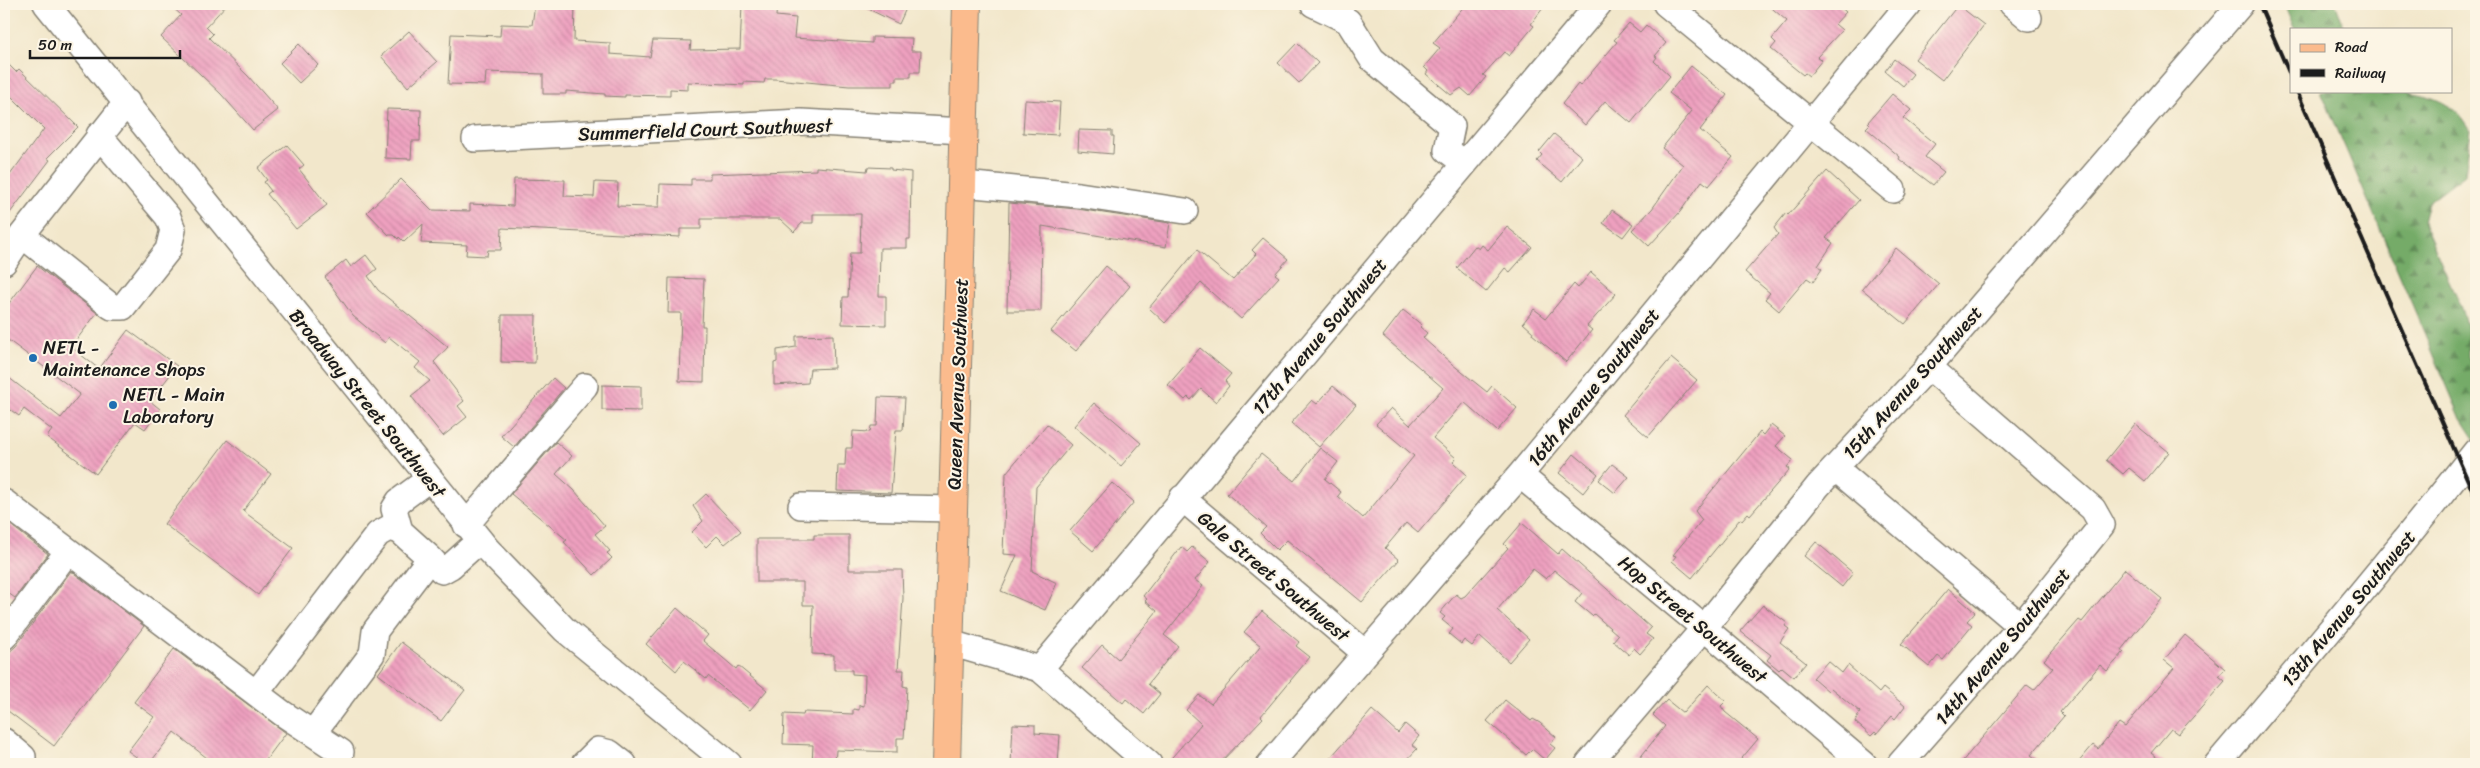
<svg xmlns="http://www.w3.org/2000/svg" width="2480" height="768" viewBox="0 0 2480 768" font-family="Sriracha,sans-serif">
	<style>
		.forest { fill: url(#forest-firs); stroke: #486442 }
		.building { fill: url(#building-back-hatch) }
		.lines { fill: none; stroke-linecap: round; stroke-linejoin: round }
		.minor-casing { stroke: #878274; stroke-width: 28 }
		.major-casing { stroke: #878274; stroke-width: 30 }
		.minor { stroke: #fff; stroke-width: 25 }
		.major { stroke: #fbbb8d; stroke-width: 28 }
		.rail { stroke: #1c1c1c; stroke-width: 4 }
		.poi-dot { fill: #1f6fb2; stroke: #fcf5e5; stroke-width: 2 }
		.labels { text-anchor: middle; stroke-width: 4; stroke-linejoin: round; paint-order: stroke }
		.street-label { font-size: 19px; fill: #1c1c1c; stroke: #fcf5e5 }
		.poi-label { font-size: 19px; fill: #1c1c1c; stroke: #fcf5e5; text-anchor: start }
	</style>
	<defs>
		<pattern id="forest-firs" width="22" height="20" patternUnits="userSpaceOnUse" patternTransform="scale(1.25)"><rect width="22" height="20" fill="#74ab68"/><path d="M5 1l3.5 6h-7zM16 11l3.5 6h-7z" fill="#5e8a55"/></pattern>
		<pattern id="building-back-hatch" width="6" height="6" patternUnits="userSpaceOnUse" patternTransform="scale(1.25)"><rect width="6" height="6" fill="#eea0bf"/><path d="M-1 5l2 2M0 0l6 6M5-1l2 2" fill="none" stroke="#cc89a4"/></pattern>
	</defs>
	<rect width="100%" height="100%" fill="#fcf5e5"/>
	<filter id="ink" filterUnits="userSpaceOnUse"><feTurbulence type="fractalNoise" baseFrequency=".02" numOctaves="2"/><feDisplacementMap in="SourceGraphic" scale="10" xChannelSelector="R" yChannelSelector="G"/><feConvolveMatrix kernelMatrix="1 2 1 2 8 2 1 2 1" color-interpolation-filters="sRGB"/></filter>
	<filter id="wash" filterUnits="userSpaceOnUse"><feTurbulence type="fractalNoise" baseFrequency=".0096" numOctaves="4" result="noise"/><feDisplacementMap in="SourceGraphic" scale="20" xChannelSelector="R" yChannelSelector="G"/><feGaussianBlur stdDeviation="1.12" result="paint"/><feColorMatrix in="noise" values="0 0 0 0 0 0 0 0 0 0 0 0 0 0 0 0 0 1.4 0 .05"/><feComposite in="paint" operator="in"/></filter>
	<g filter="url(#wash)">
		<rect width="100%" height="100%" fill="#f2e7cb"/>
		<path class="forest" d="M 2284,4 L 2336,4 L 2345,29 L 2294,29 Z
			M 2321,91 C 2363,91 2422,82 2457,112 C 2462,116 2467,124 2471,130 L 2465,174 L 2428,202 L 2423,222 L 2462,310 L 2468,332 L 2468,356 L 2476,374 L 2476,438 L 2474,439 L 2461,419 Z"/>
		<g id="blocks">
			<path class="building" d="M 169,4 L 227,4 L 206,27 L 213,34 L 209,38 L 248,76 L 278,110 L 253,130 L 221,94 L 161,37 L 181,15 Z
				M 535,4 L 575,4 L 574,41 L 610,43 L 610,54 L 650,57 L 653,40 L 691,41 L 690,50 L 740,49 L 742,4 L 777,4 L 776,16 L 796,18 L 794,38 L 872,43 L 872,37 L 912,38 L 911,51 L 921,51 L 920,72 L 911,72 L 911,77 L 897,77 L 897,81 L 893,81 L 893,86 L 849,86 L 775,79 L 765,79 L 764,83 L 744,82 L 744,85 L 688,82 L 688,90 L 670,89 L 670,96 L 625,95 L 625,97 L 605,96 L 605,94 L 566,91 L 566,94 L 543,94 L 543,74 L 486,72 L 485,85 L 448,84 L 451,34 L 500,36 L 501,24 L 532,25 Z
				M 858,4 L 908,4 L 899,24 Z
				M 1466,4 L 1546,4 L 1531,24 L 1534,26 L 1509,56 L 1504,52 L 1483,75 L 1486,77 L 1470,96 L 1461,88 L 1451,95 L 1426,74 L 1428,71 L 1424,67 L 1440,48 L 1433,43 Z
				M 1767,4 L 1837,4 L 1846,12 L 1835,24 L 1842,30 L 1817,57 L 1822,60 L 1809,76 L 1805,73 L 1803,75 L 1771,49 L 1776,43 L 1772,39 L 1787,21 Z
				M 1958,5 L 1984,25 L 1942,80 L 1915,59 Z
				M 1629,23 L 1640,32 L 1646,25 L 1666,43 L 1655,56 L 1657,57 L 1654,61 L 1670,76 L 1631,123 L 1605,101 L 1585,125 L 1562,104 L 1578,84 L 1580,86 L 1617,42 L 1614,40 Z
				M 409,31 L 437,62 L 408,87 L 381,56 Z
				M 1297,43 L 1318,63 L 1299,83 L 1278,63 Z
				M 299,44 L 318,65 L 299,83 L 280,63 Z
				M 1894,59 L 1913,74 L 1903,86 L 1885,71 Z
				M 4,60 L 16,72 L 19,69 L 78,127 L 47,158 L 50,160 L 4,221 L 4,183 L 44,129 L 4,89 Z
				M 1691,66 L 1727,95 L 1700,130 L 1733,157 L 1709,186 L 1702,181 L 1680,212 L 1649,246 L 1632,230 L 1652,209 L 1683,165 L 1662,148 L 1692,111 L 1669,93 Z
				M 1892,94 L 1911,110 L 1903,118 L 1935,144 L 1925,157 L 1944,172 L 1933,185 L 1899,159 L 1900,157 L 1866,128 L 1870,124 L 1868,122 Z
				M 1025,100 L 1060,102 L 1058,135 L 1023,133 Z
				M 387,109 L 421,110 L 420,141 L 412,141 L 411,159 L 385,158 Z
				M 1079,130 L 1112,131 L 1112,136 L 1114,136 L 1113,154 L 1078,151 Z
				M 1554,134 L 1582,157 L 1562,182 L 1537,161 L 1542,155 L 1539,152 Z
				M 287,145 L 304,165 L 299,169 L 327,205 L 296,229 L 267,194 L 271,191 L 264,182 L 267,180 L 258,168 Z
				M 816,167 L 867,171 L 868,167 L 891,168 L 891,170 L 911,172 L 910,239 L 907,239 L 907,248 L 880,248 L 879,296 L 886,296 L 886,325 L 842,324 L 843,297 L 848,297 L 850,253 L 860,253 L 861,214 L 813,214 L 813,223 L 802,223 L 794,232 L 780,219 L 701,219 L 701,229 L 680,229 L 680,237 L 502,228 L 501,250 L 488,250 L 487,256 L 466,255 L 467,245 L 421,243 L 423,224 L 404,242 L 399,237 L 398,239 L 394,235 L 389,235 L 367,212 L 401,179 L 432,210 L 470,211 L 470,204 L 513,206 L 514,179 L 565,180 L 564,196 L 594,197 L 595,182 L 618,183 L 617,206 L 650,207 L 659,207 L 660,184 L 691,185 L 691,179 L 710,179 L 710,174 L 816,170 Z
				M 1827,171 L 1859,200 L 1826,238 L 1833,243 L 1818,266 L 1822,269 L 1813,282 L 1807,278 L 1779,311 L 1765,299 L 1770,293 L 1745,272 L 1778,234 L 1774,228 L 1786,213 L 1788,215 Z
				M 1009,203 L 1077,209 L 1170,223 L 1166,247 L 1042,226 L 1041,311 L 1007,311 Z
				M 1612,210 L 1633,224 L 1623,237 L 1603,223 Z
				M 1507,227 L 1532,247 L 1510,272 L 1505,268 L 1486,292 L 1457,268 L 1475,246 L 1479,249 L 1482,245 L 1488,250 Z
				M 1263,238 L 1288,259 L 1275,274 L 1279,277 L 1241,319 L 1201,283 L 1165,323 L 1149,308 L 1197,250 L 1233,280 L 1256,254 L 1252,250 Z
				M 1896,248 L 1939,284 L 1905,324 L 1862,289 Z
				M 366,255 L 377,269 L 368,276 L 378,290 L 448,347 L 434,362 L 464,401 L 458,406 L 467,417 L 443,436 L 411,396 L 430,381 L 415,368 L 420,362 L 389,337 L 385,343 L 353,316 L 325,277 L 346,260 L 351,267 Z
				M 37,266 L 97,313 L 71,347 L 99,369 L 128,330 L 177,366 L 150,401 L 160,409 L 145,429 L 135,422 L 96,474 L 47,437 L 52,430 L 24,409 L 19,416 L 4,405 L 4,374 L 61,418 L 80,394 L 4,337 L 4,310 Z
				M 1106,266 L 1130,286 L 1076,351 L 1051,331 Z
				M 1591,272 L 1616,294 L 1587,326 L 1592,330 L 1566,362 L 1532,334 L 1533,332 L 1523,323 L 1534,309 L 1546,318 L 1574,284 L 1578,288 Z
				M 669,278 L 704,279 L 702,326 L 705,326 L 704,382 L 679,381 L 681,313 L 668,313 Z
				M 1403,310 L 1422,325 L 1420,327 L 1427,333 L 1423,338 L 1452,364 L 1487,392 L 1492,386 L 1517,408 L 1497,431 L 1464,402 L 1433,438 L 1456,458 L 1453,462 L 1467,475 L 1418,533 L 1406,523 L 1385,548 L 1399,560 L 1362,602 L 1287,540 L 1277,550 L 1260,533 L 1266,527 L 1227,494 L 1261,454 L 1294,481 L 1320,448 L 1338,462 L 1325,479 L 1341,492 L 1338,496 L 1363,518 L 1414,456 L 1376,424 L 1391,408 L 1410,425 L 1443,388 L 1383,336 Z
				M 502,315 L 536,315 L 535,363 L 501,362 Z
				M 833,335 L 834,368 L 810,369 L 808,383 L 774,385 L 774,363 L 777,362 L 777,350 L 796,347 L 796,336 Z
				M 1200,348 L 1231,374 L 1225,381 L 1229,386 L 1216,402 L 1201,389 L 1191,400 L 1188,397 L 1185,400 L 1168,385 Z
				M 1671,358 L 1697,380 L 1648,437 L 1623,415 Z
				M 553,378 L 564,388 L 514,447 L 501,436 Z
				M 602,385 L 641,386 L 641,411 L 602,410 Z
				M 1333,386 L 1356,405 L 1319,447 L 1291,423 L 1312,400 L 1317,404 Z
				M 878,397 L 905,398 L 903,430 L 896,430 L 891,493 L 837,491 L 838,465 L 845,465 L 846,448 L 852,448 L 853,431 L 870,432 L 871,426 L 877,426 Z
				M 1094,403 L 1141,443 L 1121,466 L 1074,426 Z
				M 1047,424 L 1071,445 L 1036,487 L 1032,571 L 1057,583 L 1045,610 L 1001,591 L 1017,555 L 1003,554 L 1006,473 Z
				M 2135,424 L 2169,452 L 2145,481 L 2129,468 L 2123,474 L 2106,460 Z
				M 1771,425 L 1785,436 L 1776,446 L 1793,460 L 1787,467 L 1790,469 L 1750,515 L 1748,513 L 1742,520 L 1740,519 L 1692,578 L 1672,561 L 1676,556 L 1673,555 L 1702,520 L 1695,511 L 1760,432 L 1763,435 Z
				M 227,440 L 271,474 L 243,511 L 293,548 L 258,595 L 164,524 Z
				M 556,442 L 572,456 L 556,474 L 574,490 L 605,526 L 595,534 L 610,551 L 607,553 L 612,558 L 594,575 L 564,542 L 567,540 L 511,494 Z
				M 1574,454 L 1598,474 L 1583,493 L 1559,473 Z
				M 1612,464 L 1629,477 L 1615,493 L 1599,480 Z
				M 1112,483 L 1134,502 L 1093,551 L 1070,531 Z
				M 706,494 L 741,531 L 725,544 L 717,536 L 706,547 L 692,532 L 703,521 L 693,506 Z
				M 4,520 L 48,554 L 15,598 L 4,590 Z
				M 1522,523 L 1558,554 L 1562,549 L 1651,628 L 1646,634 L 1653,639 L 1640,654 L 1634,648 L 1629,655 L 1613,641 L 1618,635 L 1594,614 L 1592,616 L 1575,602 L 1582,593 L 1554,570 L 1546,579 L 1533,569 L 1497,610 L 1529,639 L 1509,662 L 1480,636 L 1472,646 L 1464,640 L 1461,644 L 1449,634 L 1453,629 L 1442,620 L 1445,617 L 1440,613 L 1456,594 L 1461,598 L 1465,596 L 1508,548 L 1504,544 Z
				M 814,535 L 849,535 L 849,570 L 902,570 L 903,598 L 898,670 L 904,670 L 903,686 L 907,687 L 904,738 L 897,738 L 897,752 L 836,750 L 835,764 L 812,764 L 813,745 L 783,744 L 784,714 L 803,715 L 804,712 L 853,714 L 853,709 L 859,710 L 859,705 L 864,706 L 865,675 L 852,674 L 852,670 L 834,670 L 834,655 L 812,654 L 813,605 L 803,605 L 803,582 L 757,582 L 757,539 L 814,539 Z
				M 1816,542 L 1853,573 L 1842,587 L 1804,556 Z
				M 1181,547 L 1187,552 L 1192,547 L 1210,562 L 1195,580 L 1203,586 L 1164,635 L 1178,646 L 1148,684 L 1160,694 L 1144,714 L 1126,699 L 1123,703 L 1082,668 L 1102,645 L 1118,659 L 1157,611 L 1145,601 L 1147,599 L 1143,596 Z
				M 2125,569 L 2162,599 L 2121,650 L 2124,652 L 2107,671 L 2100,665 L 2060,712 L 2064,716 L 2031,755 L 2043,764 L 1960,764 L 2027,685 L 2034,690 L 2053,668 L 2044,660 L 2079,620 L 2082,622 Z
				M 71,571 L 144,626 L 54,746 L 4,708 L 4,657 L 16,646 Z
				M 1948,589 L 1975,612 L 1967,621 L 1972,625 L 1943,660 L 1938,656 L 1929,667 L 1901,644 Z
				M 1763,605 L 1787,623 L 1785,626 L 1789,629 L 1780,642 L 1806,663 L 1794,677 L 1782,667 L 1779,670 L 1767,660 L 1771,655 L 1740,631 Z
				M 677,608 L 708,635 L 703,641 L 736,669 L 738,666 L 767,690 L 750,710 L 708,676 L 706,679 L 684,661 L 676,671 L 646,644 Z
				M 1262,611 L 1299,642 L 1296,646 L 1310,657 L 1261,716 L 1263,718 L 1219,764 L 1166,764 L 1201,724 L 1186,710 L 1199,695 L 1211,704 L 1261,646 L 1244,632 Z
				M 2185,635 L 2225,669 L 2219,676 L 2225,681 L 2178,734 L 2171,729 L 2151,753 L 2165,764 L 2077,764 L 2093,745 L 2098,749 L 2119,723 L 2125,727 L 2174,668 L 2164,660 Z
				M 401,642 L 465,690 L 441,721 L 378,674 Z
				M 174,649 L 286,733 L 263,764 L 202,764 L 207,758 L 174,732 L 149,764 L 146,764 L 128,751 L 154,717 L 134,702 Z
				M 1828,661 L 1842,673 L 1848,665 L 1879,693 L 1883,688 L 1905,706 L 1895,719 L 1892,716 L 1877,734 L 1875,732 L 1871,736 L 1855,722 L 1860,712 L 1831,688 L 1828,691 L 1813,678 Z
				M 1708,685 L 1726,701 L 1721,706 L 1725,712 L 1758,739 L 1737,764 L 1635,764 L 1665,726 L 1653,715 L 1667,700 L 1683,713 Z
				M 1505,700 L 1531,721 L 1533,719 L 1540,723 L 1556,737 L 1550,744 L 1555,748 L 1545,760 L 1532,749 L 1526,755 L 1487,721 Z
				M 1372,710 L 1398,733 L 1405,724 L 1419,736 L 1412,745 L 1417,749 L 1403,764 L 1325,764 Z
				M 1013,724 L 1035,725 L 1035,733 L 1060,735 L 1058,764 L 1011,764 Z"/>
		</g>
	</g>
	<g filter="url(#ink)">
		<use href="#blocks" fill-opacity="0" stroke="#878274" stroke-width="1"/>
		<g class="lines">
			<g class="minor-casing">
				<path id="minor" d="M 46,4 L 488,550 L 565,630 L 729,764
					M 1313,4 L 1348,21 L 1372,59 L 1452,126 L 1447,150 L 1464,163
					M 1666,4 L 1893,190
					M 2012,4 L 2029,18
					M 99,135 L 168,217 L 173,230 L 168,250 L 123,307 L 112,307 L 22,235 L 127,102
					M 475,139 L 801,122 L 964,131
					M 963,184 L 1079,195 L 1185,211
					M 4,262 L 22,235
					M 1835,468 L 2021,626
					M 1520,475 L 1704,628 L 1864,764
					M 1182,498 L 1365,653
					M 4,502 L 282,713 L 341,752
					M 801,506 L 954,509
					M 466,525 L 585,386
					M 400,531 L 394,509 L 399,501 L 429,479
					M 430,558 L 442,571 L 451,566 L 480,540
					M 4,637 L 68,551
					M 950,643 L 1040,669 L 1149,764
					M 1040,669 L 1599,4
					M 256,693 L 378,534 L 389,528 L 400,531 L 430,558 L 375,631 L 372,654 L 313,733
					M 4,741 L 23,757 L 22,764
					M 584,764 L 598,750 L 610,753 L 624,764
					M 1270,764 L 1520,475 L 1909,4
					M 1588,764 L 1704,628 L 1818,486 L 1925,371 L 2241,4
					M 1900,764 L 2021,626 L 2102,525 L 2093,509 L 1928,366
					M 2217,764 C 2305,661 2392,557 2476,451"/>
			</g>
			<g class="major-casing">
				<path id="major" d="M 946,764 L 967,4"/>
			</g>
			<use href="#minor" class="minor"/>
			<use href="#major" class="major"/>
			<path class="rail" d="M 2259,4 L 2291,77
				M 2297,91 L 2476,499"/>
		</g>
	</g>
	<g class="poi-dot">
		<circle cx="33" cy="358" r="5"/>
		<circle cx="113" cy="405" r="5"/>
	</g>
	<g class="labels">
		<g class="street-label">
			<text transform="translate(705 129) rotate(-2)" y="7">Summerfield Court Southwest</text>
			<text transform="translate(1319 336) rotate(-50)" y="7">17th Avenue Southwest</text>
			<text transform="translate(1912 382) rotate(-48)" y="7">15th Avenue Southwest</text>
			<text transform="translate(957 384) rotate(-88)" y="7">Queen Avenue Southwest</text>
			<text transform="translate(1593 387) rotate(-51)" y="7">16th Avenue Southwest</text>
			<text transform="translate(368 403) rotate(51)" y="7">Broadway Street Southwest</text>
			<text transform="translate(1274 576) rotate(40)" y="7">Gale Street Southwest</text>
			<text transform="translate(2348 608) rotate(-50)" y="7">13th Avenue Southwest</text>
			<text transform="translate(1693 619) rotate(40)" y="7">Hop Street Southwest</text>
			<text transform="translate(2002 646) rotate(-50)" y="7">14th Avenue Southwest</text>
		</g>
		<g class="poi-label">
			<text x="43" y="354">NETL -<tspan x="43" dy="22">Maintenance Shops</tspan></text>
			<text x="123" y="401">NETL - Main<tspan x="123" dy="22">Laboratory</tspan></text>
		</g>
	</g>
	<rect width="2480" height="768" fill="none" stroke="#fcf5e5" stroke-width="20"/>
	<rect x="2290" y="28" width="162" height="65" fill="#fcf5e5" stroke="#a29e95"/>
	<rect x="2300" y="44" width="25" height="8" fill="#fbbb8d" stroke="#a29e95"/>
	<text x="2335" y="52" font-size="15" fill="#1c1c1c">Road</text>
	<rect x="2300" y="69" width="25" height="8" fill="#1c1c1c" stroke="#a29e95"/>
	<text x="2335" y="78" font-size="15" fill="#1c1c1c">Railway</text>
	<path d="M30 50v8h150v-8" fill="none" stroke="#1c1c1c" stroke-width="2.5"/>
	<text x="38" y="50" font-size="15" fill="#1c1c1c" stroke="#fcf5e5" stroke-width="4" paint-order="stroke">50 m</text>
</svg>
